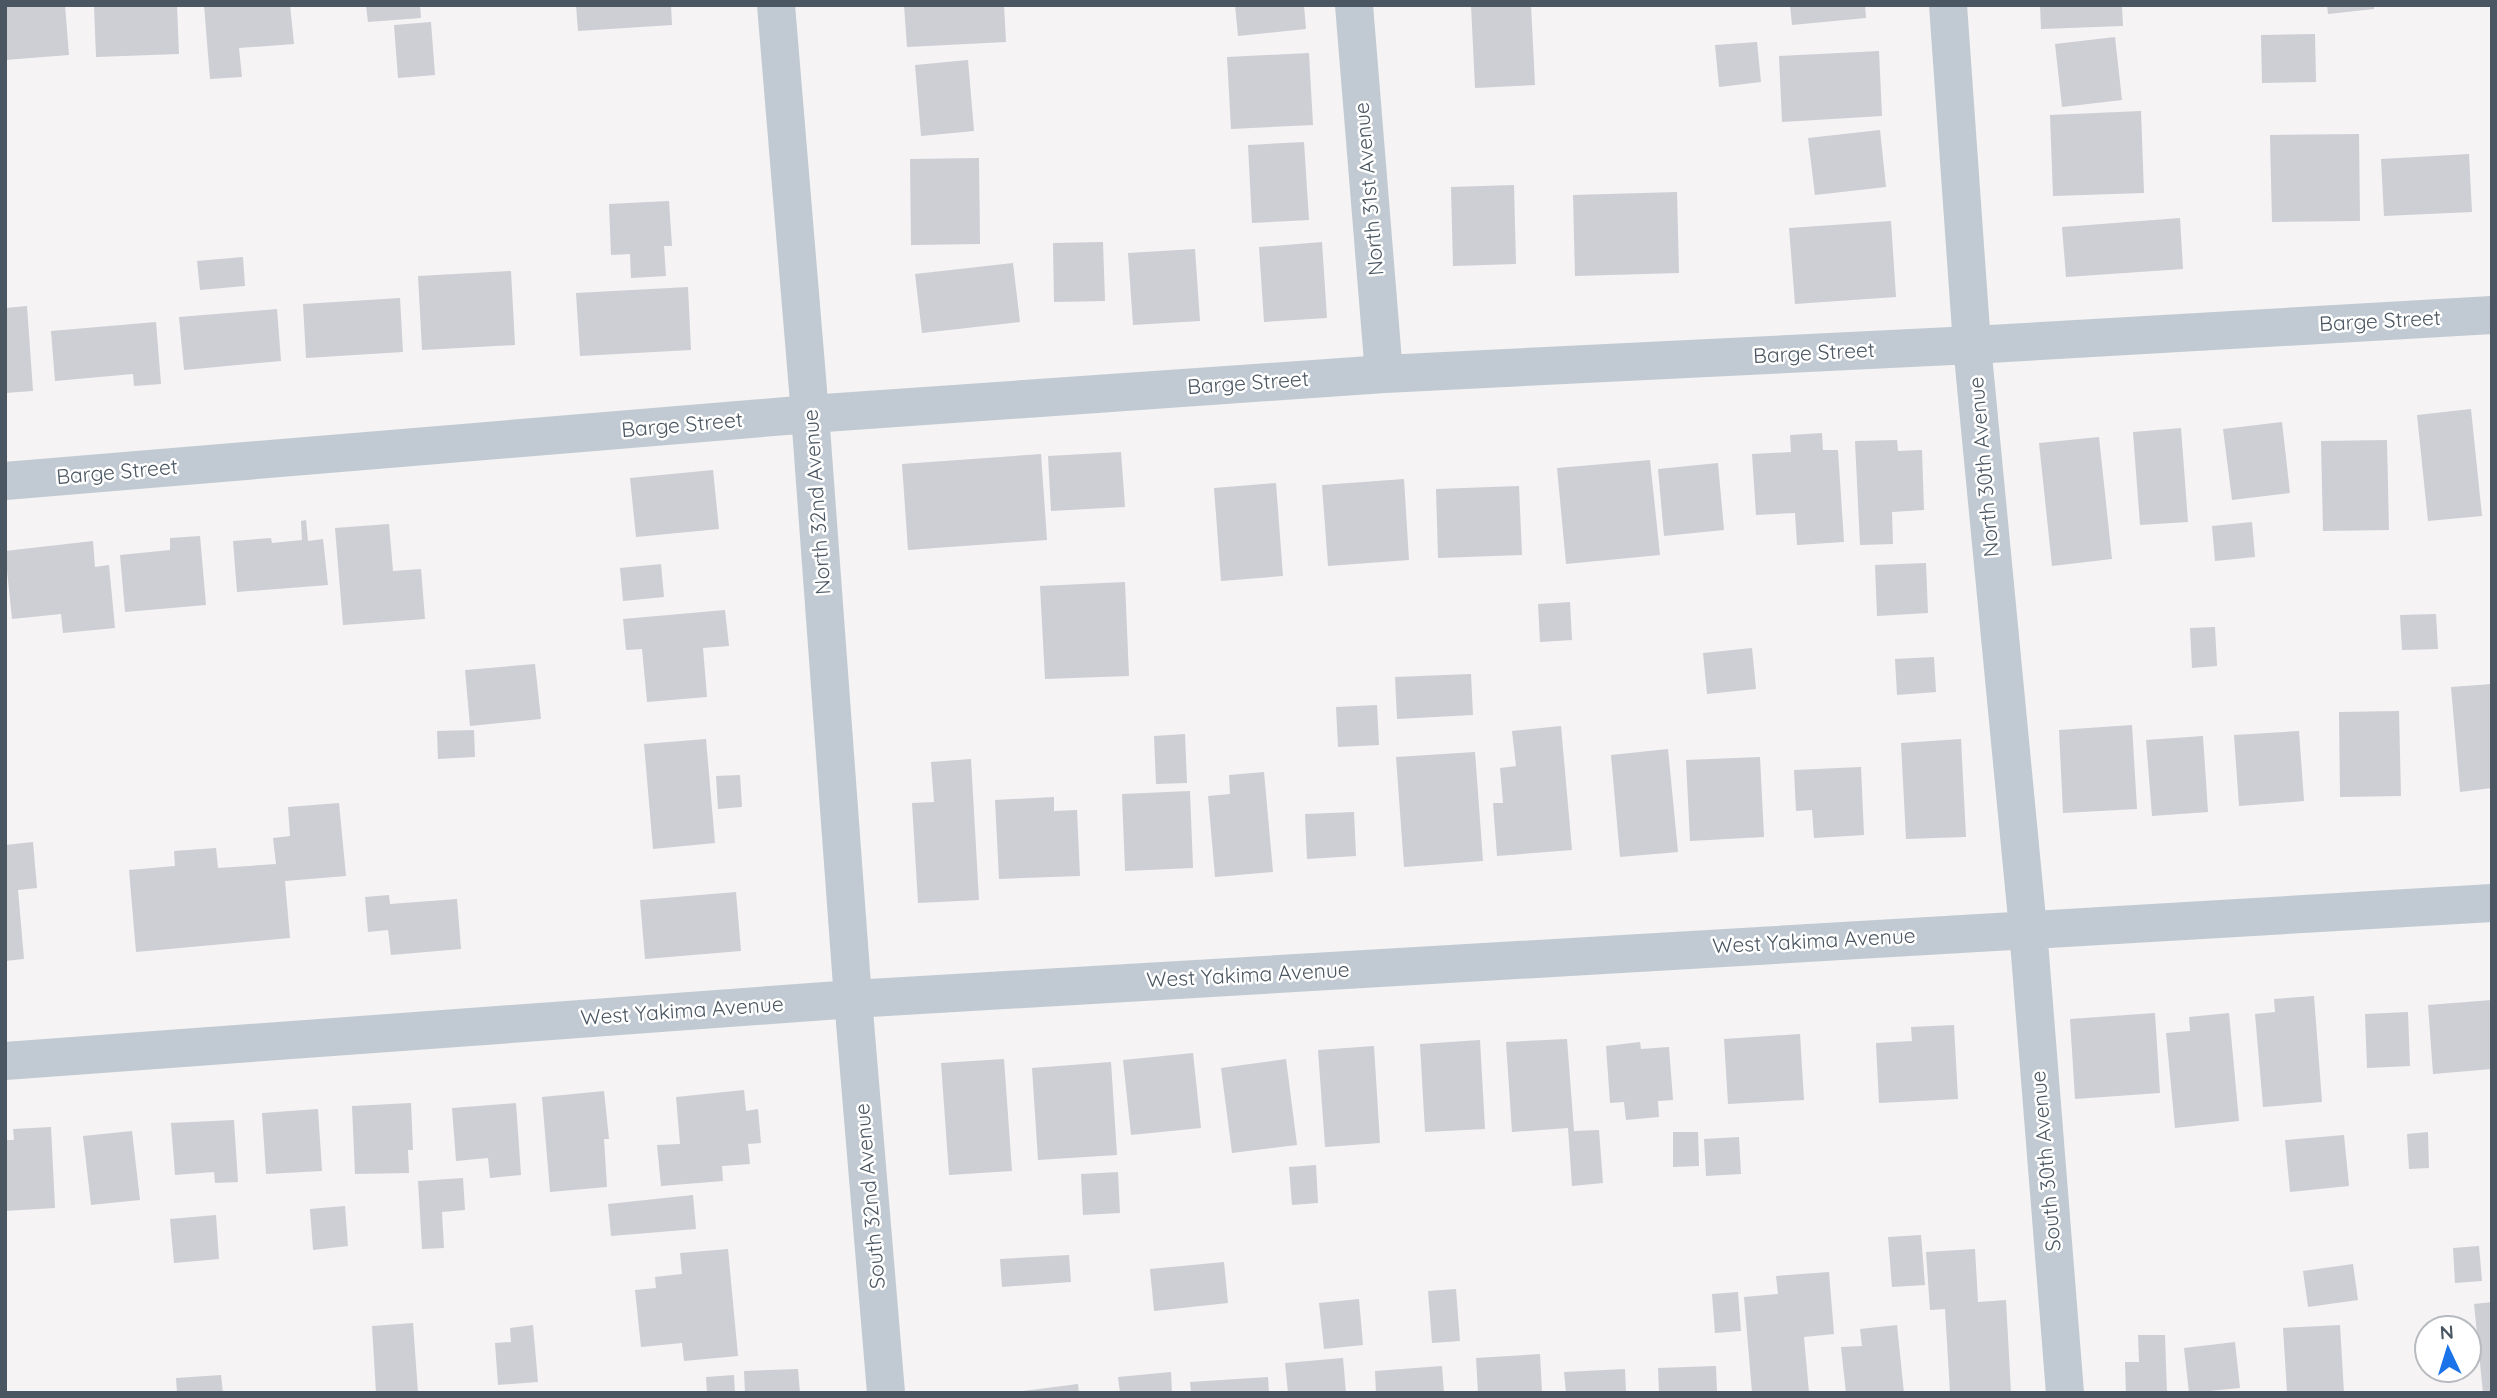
<svg xmlns="http://www.w3.org/2000/svg" width="2497" height="1398" viewBox="0 0 2497 1398" font-family="Quicksand,sans-serif">
	<style>
		.building { fill: #cdcfd5 }
		.lines { fill: none; stroke-linecap: round; stroke-linejoin: round }
		.minor { stroke: #c1cad2; stroke-width: 38 }
		.tertiary { stroke: #c1cad2; stroke-width: 38 }
		.labels { text-anchor: middle; stroke-width: 5; stroke-linejoin: round; paint-order: stroke }
		.street-label { font-size: 21px; fill: #4a5661; stroke: #fff }
	</style>
	<rect width="100%" height="100%" fill="#f5f3f3"/>
	<path class="building" d="M 5,5 L 65,5 L 69,55 L 5,60 Z
		M 94,5 L 177,5 L 179,54 L 96,57 Z
		M 204,5 L 290,5 L 294,44 L 239,48 L 242,77 L 210,79 Z
		M 366,5 L 420,5 L 421,18 L 368,22 Z
		M 576,5 L 671,5 L 672,25 L 578,31 Z
		M 904,5 L 1004,5 L 1006,42 L 907,47 Z
		M 1235,5 L 1304,5 L 1306,29 L 1238,36 Z
		M 1471,5 L 1531,5 L 1535,85 L 1475,88 Z
		M 1790,5 L 1865,5 L 1866,18 L 1792,25 Z
		M 2040,5 L 2122,5 L 2123,26 L 2041,29 Z
		M 2327,5 L 2374,5 L 2374,9 L 2328,14 Z
		M 431,22 L 435,75 L 398,78 L 394,25 Z
		M 2315,34 L 2316,82 L 2262,83 L 2261,35 Z
		M 2115,37 L 2122,100 L 2062,107 L 2055,44 Z
		M 1757,42 L 1761,82 L 1719,87 L 1715,45 Z
		M 1879,51 L 1882,116 L 1782,122 L 1779,56 Z
		M 1309,53 L 1313,125 L 1231,129 L 1227,57 Z
		M 968,60 L 974,131 L 921,136 L 915,65 Z
		M 2141,111 L 2144,193 L 2053,196 L 2050,115 Z
		M 1880,130 L 1886,187 L 1815,195 L 1808,138 Z
		M 2359,134 L 2360,221 L 2272,222 L 2270,135 Z
		M 1304,142 L 1309,220 L 1252,223 L 1248,145 Z
		M 2469,154 L 2472,212 L 2384,216 L 2381,159 Z
		M 979,158 L 980,244 L 911,245 L 910,159 Z
		M 1514,185 L 1516,264 L 1453,266 L 1451,187 Z
		M 1677,192 L 1679,273 L 1575,276 L 1573,195 Z
		M 669,201 L 672,246 L 664,246 L 666,276 L 631,278 L 630,254 L 611,255 L 609,204 Z
		M 2180,218 L 2183,269 L 2066,277 L 2062,227 Z
		M 1891,221 L 1896,297 L 1795,304 L 1789,228 Z
		M 1103,242 L 1105,301 L 1054,302 L 1053,243 Z
		M 1322,242 L 1327,318 L 1264,322 L 1259,247 Z
		M 1195,249 L 1200,321 L 1133,325 L 1128,253 Z
		M 243,257 L 245,286 L 200,290 L 197,261 Z
		M 1013,263 L 1020,322 L 922,333 L 915,274 Z
		M 511,271 L 515,345 L 422,350 L 418,276 Z
		M 688,287 L 691,350 L 580,356 L 576,293 Z
		M 400,298 L 403,352 L 306,358 L 303,304 Z
		M 27,306 L 33,391 L 5,393 L 5,308 Z
		M 277,309 L 281,361 L 184,370 L 179,317 Z
		M 156,322 L 161,384 L 134,386 L 133,374 L 55,381 L 51,331 Z
		M 2471,409 L 2482,516 L 2428,521 L 2417,415 Z
		M 2282,422 L 2290,493 L 2232,500 L 2223,429 Z
		M 2181,428 L 2188,522 L 2140,525 L 2133,432 Z
		M 1822,433 L 1823,450 L 1838,450 L 1844,542 L 1797,545 L 1795,513 L 1756,515 L 1752,454 L 1791,452 L 1790,435 Z
		M 2099,437 L 2112,559 L 2052,566 L 2039,443 Z
		M 1897,440 L 1898,451 L 1922,450 L 1924,510 L 1892,512 L 1893,544 L 1860,545 L 1855,441 Z
		M 2387,440 L 2389,530 L 2323,531 L 2321,441 Z
		M 1121,452 L 1125,507 L 1051,511 L 1048,456 Z
		M 1041,454 L 1047,540 L 908,550 L 902,464 Z
		M 1650,460 L 1660,555 L 1566,564 L 1557,468 Z
		M 1718,463 L 1724,530 L 1664,536 L 1658,469 Z
		M 713,470 L 719,529 L 636,537 L 630,478 Z
		M 1404,479 L 1409,560 L 1328,566 L 1322,485 Z
		M 1276,483 L 1283,576 L 1221,581 L 1214,488 Z
		M 1519,486 L 1522,555 L 1438,558 L 1436,489 Z
		M 306,520 L 308,541 L 323,539 L 328,585 L 237,592 L 233,541 L 271,538 L 272,543 L 302,540 L 301,521 Z
		M 2252,522 L 2255,557 L 2215,561 L 2212,526 Z
		M 389,524 L 393,571 L 421,569 L 425,619 L 343,625 L 335,528 Z
		M 200,536 L 206,605 L 125,612 L 120,555 L 170,550 L 170,538 Z
		M 93,541 L 95,567 L 109,565 L 115,628 L 63,633 L 61,614 L 12,619 L 5,551 Z
		M 1926,563 L 1928,613 L 1877,616 L 1875,565 Z
		M 661,564 L 664,597 L 623,601 L 620,568 Z
		M 1125,582 L 1129,676 L 1045,679 L 1040,586 Z
		M 1570,602 L 1572,640 L 1540,642 L 1538,604 Z
		M 725,610 L 729,646 L 703,648 L 707,697 L 647,702 L 642,649 L 626,650 L 623,619 Z
		M 2436,614 L 2438,649 L 2402,650 L 2400,615 Z
		M 2215,627 L 2217,666 L 2192,668 L 2190,628 Z
		M 1752,648 L 1756,689 L 1707,694 L 1703,653 Z
		M 1934,657 L 1936,692 L 1897,695 L 1895,659 Z
		M 535,664 L 541,719 L 470,726 L 465,670 Z
		M 1471,674 L 1473,715 L 1397,719 L 1395,677 Z
		M 2492,684 L 2492,788 L 2460,792 L 2451,687 Z
		M 1377,705 L 1379,745 L 1338,747 L 1336,707 Z
		M 2399,711 L 2401,796 L 2340,797 L 2339,712 Z
		M 2132,725 L 2137,809 L 2063,813 L 2059,730 Z
		M 1561,726 L 1572,850 L 1497,856 L 1493,803 L 1503,803 L 1500,768 L 1516,766 L 1512,731 Z
		M 474,730 L 475,757 L 438,759 L 437,731 Z
		M 2299,731 L 2304,801 L 2239,806 L 2234,735 Z
		M 1185,734 L 1187,783 L 1156,784 L 1154,736 Z
		M 2203,736 L 2208,812 L 2152,816 L 2146,740 Z
		M 706,739 L 715,843 L 653,849 L 644,744 Z
		M 1961,739 L 1966,837 L 1906,839 L 1901,743 Z
		M 1668,749 L 1678,852 L 1620,857 L 1611,755 Z
		M 1475,752 L 1483,861 L 1404,867 L 1396,757 Z
		M 1760,757 L 1764,837 L 1690,841 L 1686,760 Z
		M 971,759 L 979,900 L 918,903 L 912,803 L 934,802 L 931,762 Z
		M 1861,767 L 1864,835 L 1814,838 L 1812,810 L 1796,811 L 1794,770 Z
		M 1264,772 L 1273,872 L 1215,877 L 1208,796 L 1230,794 L 1229,775 Z
		M 740,775 L 742,807 L 718,809 L 716,776 Z
		M 1190,791 L 1193,868 L 1125,871 L 1122,794 Z
		M 1054,797 L 1054,811 L 1077,810 L 1080,876 L 999,879 L 995,800 Z
		M 339,803 L 346,876 L 285,881 L 290,938 L 136,952 L 129,870 L 175,866 L 174,851 L 216,848 L 218,868 L 276,864 L 273,838 L 290,836 L 288,807 Z
		M 1354,812 L 1356,856 L 1307,859 L 1305,814 Z
		M 33,842 L 37,888 L 18,890 L 24,959 L 5,961 L 5,845 Z
		M 736,892 L 741,951 L 645,959 L 640,900 Z
		M 389,895 L 390,904 L 457,899 L 461,949 L 391,955 L 388,930 L 368,932 L 365,897 Z
		M 2314,996 L 2322,1102 L 2263,1107 L 2255,1014 L 2275,1012 L 2274,999 Z
		M 2492,1000 L 2492,1069 L 2433,1074 L 2428,1005 Z
		M 2408,1012 L 2410,1066 L 2367,1068 L 2365,1014 Z
		M 2155,1013 L 2160,1093 L 2075,1099 L 2070,1019 Z
		M 2229,1013 L 2239,1121 L 2175,1128 L 2166,1033 L 2190,1031 L 2189,1017 Z
		M 1954,1025 L 1958,1099 L 1879,1103 L 1876,1043 L 1912,1041 L 1911,1027 Z
		M 1800,1034 L 1804,1100 L 1728,1104 L 1724,1039 Z
		M 1567,1039 L 1574,1131 L 1599,1130 L 1603,1183 L 1572,1186 L 1568,1128 L 1512,1132 L 1506,1042 Z
		M 1480,1040 L 1485,1129 L 1425,1132 L 1420,1044 Z
		M 1640,1042 L 1641,1049 L 1669,1047 L 1673,1100 L 1658,1101 L 1659,1117 L 1626,1120 L 1624,1102 L 1610,1103 L 1606,1046 Z
		M 1374,1046 L 1380,1143 L 1325,1147 L 1318,1050 Z
		M 1193,1053 L 1201,1128 L 1131,1135 L 1123,1060 Z
		M 1004,1059 L 1012,1171 L 949,1175 L 941,1063 Z
		M 1286,1059 L 1297,1145 L 1232,1153 L 1221,1068 Z
		M 1111,1062 L 1117,1155 L 1038,1160 L 1032,1068 Z
		M 744,1090 L 746,1111 L 758,1109 L 761,1143 L 748,1144 L 750,1164 L 722,1166 L 723,1181 L 661,1186 L 657,1145 L 680,1144 L 676,1097 Z
		M 604,1091 L 609,1139 L 604,1139 L 607,1187 L 550,1192 L 542,1097 Z
		M 411,1103 L 413,1150 L 408,1150 L 409,1173 L 355,1174 L 352,1106 Z
		M 516,1103 L 521,1175 L 490,1178 L 488,1158 L 456,1161 L 452,1108 Z
		M 318,1109 L 322,1171 L 266,1174 L 262,1113 Z
		M 234,1120 L 238,1182 L 215,1183 L 214,1172 L 175,1175 L 171,1123 Z
		M 51,1127 L 55,1208 L 5,1211 L 5,1140 L 14,1140 L 13,1129 Z
		M 132,1131 L 140,1200 L 91,1205 L 83,1136 Z
		M 1673,1132 L 1698,1132 L 1699,1166 L 1673,1167 Z
		M 2428,1132 L 2429,1168 L 2409,1169 L 2407,1134 Z
		M 2344,1135 L 2349,1186 L 2290,1192 L 2285,1140 Z
		M 1739,1137 L 1741,1174 L 1706,1176 L 1704,1139 Z
		M 1316,1165 L 1318,1203 L 1292,1205 L 1289,1167 Z
		M 1118,1172 L 1120,1213 L 1083,1215 L 1081,1174 Z
		M 463,1178 L 465,1210 L 442,1212 L 444,1248 L 422,1249 L 418,1181 Z
		M 693,1195 L 696,1229 L 611,1236 L 608,1204 Z
		M 345,1206 L 348,1246 L 313,1250 L 310,1209 Z
		M 216,1215 L 219,1259 L 174,1263 L 170,1219 Z
		M 1921,1235 L 1925,1285 L 1892,1287 L 1888,1237 Z
		M 2479,1246 L 2482,1281 L 2455,1283 L 2453,1248 Z
		M 728,1249 L 738,1356 L 684,1361 L 682,1343 L 641,1347 L 635,1290 L 656,1288 L 655,1277 L 682,1274 L 680,1253 Z
		M 1975,1249 L 1978,1302 L 2006,1300 L 2011,1393 L 1950,1393 L 1945,1309 L 1930,1310 L 1926,1252 Z
		M 1069,1255 L 1071,1282 L 1002,1287 L 1000,1259 Z
		M 1224,1262 L 1228,1303 L 1154,1311 L 1150,1269 Z
		M 2353,1264 L 2358,1300 L 2308,1307 L 2303,1271 Z
		M 1829,1272 L 1834,1334 L 1804,1337 L 1809,1393 L 1752,1393 L 1744,1297 L 1778,1294 L 1776,1276 Z
		M 1456,1289 L 1460,1341 L 1432,1343 L 1428,1291 Z
		M 1738,1292 L 1741,1331 L 1715,1333 L 1712,1294 Z
		M 1359,1299 L 1363,1345 L 1324,1349 L 1319,1303 Z
		M 2492,1302 L 2492,1393 L 2483,1393 L 2474,1304 Z
		M 413,1323 L 418,1393 L 376,1393 L 372,1326 Z
		M 533,1325 L 538,1382 L 498,1385 L 495,1343 L 511,1342 L 510,1328 Z
		M 1897,1325 L 1904,1393 L 1846,1393 L 1841,1347 L 1862,1346 L 1860,1329 Z
		M 2340,1325 L 2344,1393 L 2287,1393 L 2283,1328 Z
		M 2138,1335 L 2165,1335 L 2167,1393 L 2126,1393 L 2125,1362 L 2139,1362 Z
		M 2235,1342 L 2240,1388 L 2189,1393 L 2184,1348 Z
		M 1540,1354 L 1542,1393 L 1478,1393 L 1476,1358 Z
		M 1343,1358 L 1346,1393 L 1288,1393 L 1285,1363 Z
		M 1442,1366 L 1444,1393 L 1376,1393 L 1375,1371 Z
		M 1716,1366 L 1717,1393 L 1659,1393 L 1658,1368 Z
		M 798,1369 L 800,1393 L 745,1393 L 744,1371 Z
		M 1625,1369 L 1626,1393 L 1566,1393 L 1564,1372 Z
		M 1171,1372 L 1172,1393 L 1120,1393 L 1118,1377 Z
		M 221,1375 L 223,1393 L 177,1393 L 176,1378 Z
		M 734,1375 L 735,1393 L 707,1393 L 706,1377 Z
		M 1268,1377 L 1269,1393 L 1191,1393 L 1190,1382 Z
		M 1078,1384 L 1079,1393 L 1023,1393 L 1023,1391 Z"/>
	<g class="lines">
		<path class="minor" d="M 776,5 L 810,414 L 853,999
			M 1354,5 L 1384,374
			M 1948,5 L 1972,345 L 2028,929 L 2065,1393
			M 5,481 L 810,414 L 1384,374 L 1972,345 L 2492,315
			M 5,1061 L 853,999 L 2492,903"/>
		<path class="tertiary" d="M 853,999 L 886,1393"/>
	</g>
	<g class="labels">
		<g class="street-label">
			<text transform="translate(1369 189) rotate(-95)" y="7">North 31st Avenue</text>
			<text transform="translate(2380 321) rotate(-3)" y="7">Barge Street</text>
			<text transform="translate(1814 353) rotate(-3)" y="7">Barge Street</text>
			<text transform="translate(1248 383) rotate(-4)" y="7">Barge Street</text>
			<text transform="translate(682 425) rotate(-5)" y="7">Barge Street</text>
			<text transform="translate(1984 467) rotate(-95)" y="7">North 30th Avenue</text>
			<text transform="translate(117 472) rotate(-5)" y="7">Barge Street</text>
			<text transform="translate(817 502) rotate(-94)" y="7">North 32nd Avenue</text>
			<text transform="translate(1814 941) rotate(-3)" y="7">West Yakima Avenue</text>
			<text transform="translate(1248 975) rotate(-3)" y="7">West Yakima Avenue</text>
			<text transform="translate(682 1011) rotate(-4)" y="7">West Yakima Avenue</text>
			<text transform="translate(2046 1161) rotate(-95)" y="7">South 30th Avenue</text>
			<text transform="translate(870 1196) rotate(-95)" y="7">South 32nd Avenue</text>
		</g>
	</g>
	<rect width="2497" height="1398" fill="none" stroke="#4a5661" stroke-width="14"/>
	<g transform="translate(2448 1349) rotate(356)"><circle r="33" fill="#ffffff" stroke="#b7bbc0" stroke-width="2"/>
	<path d="M0-5L12 26L0 18L-12 26Z" fill="#1a73e8"/>
	<text y="-10" font-size="19" font-weight="bold" text-anchor="middle" fill="#4a5661">N</text>
	</g>
</svg>
